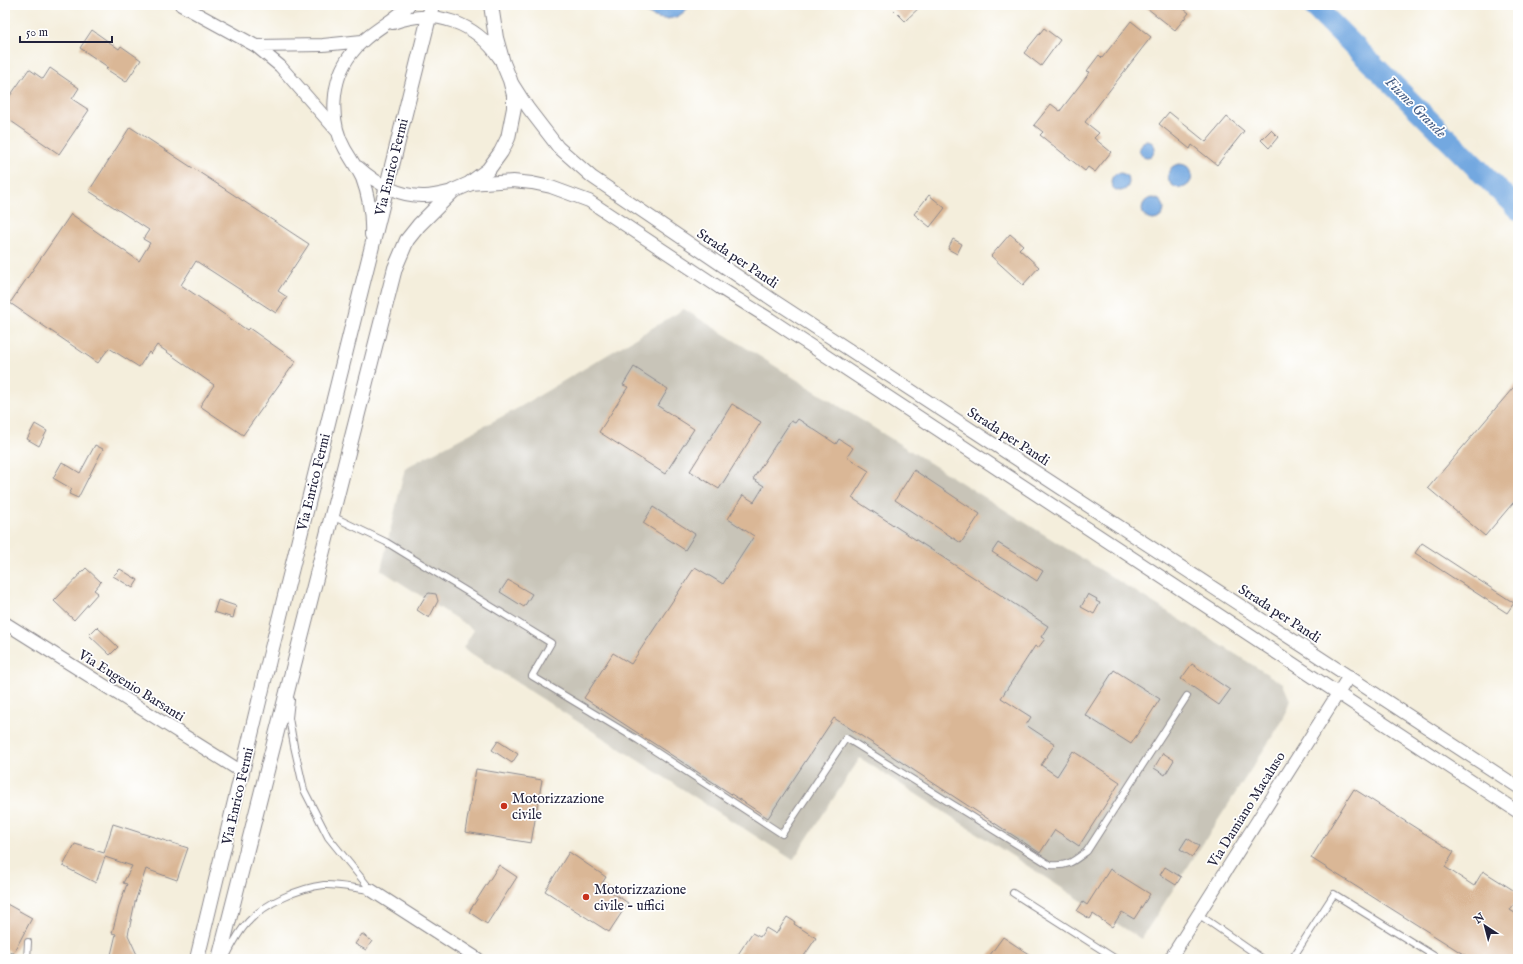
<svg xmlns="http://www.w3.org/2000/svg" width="1523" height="964" viewBox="0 0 1523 964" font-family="'IM FELL English',serif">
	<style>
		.industrial { fill: #c8c4b8 }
		.water { fill: #73a8e0; stroke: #4a658e }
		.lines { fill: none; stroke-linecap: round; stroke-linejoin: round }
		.river { stroke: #73a8e0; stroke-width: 22 }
		.building { fill: #dab796 }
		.service-casing { stroke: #8b888c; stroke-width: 8 }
		.minor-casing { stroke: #8b888c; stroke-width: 14 }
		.tertiary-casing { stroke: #8b888c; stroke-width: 16 }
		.service { stroke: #fff; stroke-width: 6 }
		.minor { stroke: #fff; stroke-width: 12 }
		.tertiary { stroke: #fff; stroke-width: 14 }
		.poi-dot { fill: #c8321e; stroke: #fff; stroke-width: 1.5 }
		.labels { text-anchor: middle; stroke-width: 3.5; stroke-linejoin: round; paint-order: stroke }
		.street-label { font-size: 14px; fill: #22223b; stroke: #fff }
		.poi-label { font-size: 14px; fill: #22223b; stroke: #fff; text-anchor: start }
		.water-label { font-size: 15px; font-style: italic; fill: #465e85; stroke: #fff }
	</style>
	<rect width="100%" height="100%" fill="#fff"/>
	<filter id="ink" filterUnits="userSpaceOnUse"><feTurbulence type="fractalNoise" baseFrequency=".025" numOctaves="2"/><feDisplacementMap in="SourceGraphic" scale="8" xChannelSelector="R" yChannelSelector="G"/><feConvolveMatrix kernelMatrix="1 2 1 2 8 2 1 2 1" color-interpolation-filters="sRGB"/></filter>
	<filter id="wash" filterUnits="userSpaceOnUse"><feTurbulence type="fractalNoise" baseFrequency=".012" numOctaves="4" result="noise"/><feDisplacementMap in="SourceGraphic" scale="16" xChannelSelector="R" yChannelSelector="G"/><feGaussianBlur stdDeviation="0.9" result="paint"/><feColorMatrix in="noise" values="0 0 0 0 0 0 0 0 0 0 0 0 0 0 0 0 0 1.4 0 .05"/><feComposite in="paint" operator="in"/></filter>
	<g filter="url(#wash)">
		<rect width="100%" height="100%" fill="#f4eedc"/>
		<path class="industrial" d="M 684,309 L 1283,684 L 1290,700 L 1283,720 L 1141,939 L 860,758 L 793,860 L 463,648 L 474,630 L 381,570 L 405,468 L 520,407 Z"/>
		<path class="water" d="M 638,5 L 690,5 C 677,25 652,22 638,5 Z
			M1139 149a8 8 0 1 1 16 0a8 8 0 1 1-16 0Z
			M1168 176a12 12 0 1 1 24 0a12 12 0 1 1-24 0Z
			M1111 182a9 9 0 1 1 18 0a9 9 0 1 1-18 0Z
			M1142 209a11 11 0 1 1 22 0a11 11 0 1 1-22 0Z"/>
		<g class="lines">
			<path class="river" d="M 1313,5 L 1518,209"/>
		</g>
		<g id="blocks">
			<path class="building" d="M 889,5 L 922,5 L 905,21 Z
				M 1143,5 L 1179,5 L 1189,13 L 1175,30 Z
				M 1131,21 L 1151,37 L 1085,122 L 1099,133 L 1094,138 L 1111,152 L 1095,172 L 1088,167 L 1085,171 L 1040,135 L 1043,132 L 1034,125 L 1051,104 L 1060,111 L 1090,72 L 1087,71 L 1099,55 L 1102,58 Z
				M 1044,28 L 1060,40 L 1041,66 L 1024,53 Z
				M 92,30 L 119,49 L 121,46 L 141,60 L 126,82 L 106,69 L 108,67 L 80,48 Z
				M 50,68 L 79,88 L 72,99 L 89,110 L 59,154 L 5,117 L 5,103 L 29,69 L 43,79 Z
				M 1169,112 L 1206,142 L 1227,117 L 1244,131 L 1217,165 L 1192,145 L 1190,149 L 1159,124 Z
				M 130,127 L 309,244 L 278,291 L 287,297 L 276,313 L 196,261 L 181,285 L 247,330 L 249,328 L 296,361 L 243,435 L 200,406 L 214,385 L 157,345 L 151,354 L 149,352 L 139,367 L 109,348 L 98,363 L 10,303 L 71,214 L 139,261 L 150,243 L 143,239 L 149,230 L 89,191 Z
				M 1271,130 L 1278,137 L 1269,148 L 1261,140 Z
				M 929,195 L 945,208 L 930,227 L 914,214 Z
				M 1010,234 L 1023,245 L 1019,249 L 1039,267 L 1023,285 L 991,256 Z
				M 953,239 L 962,244 L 957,254 L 948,249 Z
				M 634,367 L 668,389 L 658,406 L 694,429 L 665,474 L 599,432 L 628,387 L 623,385 Z
				M 1518,382 L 1518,497 L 1485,536 L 1428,488 Z
				M 732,404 L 761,422 L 719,489 L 690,471 Z
				M 798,419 L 836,444 L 839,439 L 853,448 L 847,457 L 869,471 L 852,498 L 1048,626 L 1041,637 L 1045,639 L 1038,648 L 1035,646 L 1001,698 L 1031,717 L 1026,725 L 1055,744 L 1041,765 L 1057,776 L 1073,751 L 1120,782 L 1079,846 L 1055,830 L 1040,853 L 834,718 L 768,818 L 584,698 L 613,653 L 631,664 L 695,567 L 723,584 L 754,536 L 728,519 L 743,495 L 754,502 L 764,486 L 753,479 L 791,421 L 795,423 Z
				M 35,424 L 47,431 L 39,446 L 27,439 Z
				M 95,445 L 103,449 L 78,498 L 69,494 L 72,489 L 53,478 L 62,462 L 80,473 Z
				M 914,470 L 980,514 L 961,543 L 895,500 Z
				M 653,507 L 695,534 L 685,550 L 643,523 Z
				M 998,543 L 1043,571 L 1037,581 L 992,552 Z
				M 1422,543 L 1514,603 L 1507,613 L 1415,553 Z
				M 86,568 L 101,582 L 94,590 L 98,593 L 74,620 L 54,601 Z
				M 120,569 L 138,580 L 133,588 L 113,576 Z
				M 508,580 L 532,594 L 524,607 L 500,592 Z
				M 429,593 L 436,594 L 438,601 L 429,618 L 417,610 L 426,595 Z
				M 1088,594 L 1097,599 L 1096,601 L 1100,603 L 1094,614 L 1081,607 Z
				M 218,600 L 236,606 L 233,618 L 214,612 Z
				M 97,627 L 118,647 L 110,655 L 89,635 Z
				M 1192,664 L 1230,690 L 1219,705 L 1181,679 Z
				M 1114,670 L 1160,699 L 1131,744 L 1085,715 Z
				M 498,741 L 518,754 L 512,763 L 492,750 Z
				M 1163,753 L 1174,760 L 1165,775 L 1154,768 Z
				M 476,769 L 542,780 L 531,843 L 465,832 Z
				M 1354,789 L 1454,852 L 1445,867 L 1474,886 L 1483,871 L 1518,893 L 1518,898 L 1510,910 L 1518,915 L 1518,959 L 1471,959 L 1311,858 Z
				M 113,824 L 188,848 L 177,880 L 146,869 L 135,902 L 128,935 L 139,959 L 114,959 L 114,956 L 111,955 L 116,934 L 112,933 L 120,903 L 127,884 L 123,883 L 132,866 L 105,857 L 96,883 L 63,866 L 75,844 L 104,853 Z
				M 1187,838 L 1199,846 L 1192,857 L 1180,849 Z
				M 569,852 L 606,877 L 601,885 L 628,903 L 609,932 L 545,891 Z
				M 499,865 L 517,877 L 487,924 L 469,912 Z
				M 1165,867 L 1181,877 L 1176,885 L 1160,875 Z
				M 1110,869 L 1150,894 L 1134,919 L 1122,912 L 1112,927 L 1093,914 L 1090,919 L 1077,911 L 1083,902 L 1087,905 Z
				M 5,903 L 32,918 L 13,954 L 5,949 Z
				M 787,917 L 795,922 L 794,924 L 816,938 L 802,959 L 735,959 L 752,933 L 760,937 L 766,928 L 776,934 Z
				M 362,934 L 372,941 L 366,950 L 355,944 Z
				M 1003,937 L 1036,959 L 987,959 Z"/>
		</g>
	</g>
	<g filter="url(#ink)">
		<use href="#blocks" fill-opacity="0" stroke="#8b888c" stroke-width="1"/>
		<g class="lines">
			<g class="service-casing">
				<path id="service" d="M 332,516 L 386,542 L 551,643 L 532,676 L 638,740 L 782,834 L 846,738 L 1050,865 C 1068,867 1074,861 1087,851 L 1187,696
					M 291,700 L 289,718 L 294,746 L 304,790 L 328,837 L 371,890
					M 1013,893 L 1116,959
					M 1198,914 L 1263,959
					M 27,959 L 28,942
					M 225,959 C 231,947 238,932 248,922 C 265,903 299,888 324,885 C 336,884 358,889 371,890
					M 1292,959 L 1334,894 L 1439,959"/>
			</g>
			<g class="minor-casing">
				<path id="minor" d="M 181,5 L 256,46 L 280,66 L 337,131
					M 393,23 C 434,7 476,23 500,59
					M 256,46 L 323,45 L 362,41
					M 512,83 L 528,108 L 558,147 L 592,177 L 773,300 L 1518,787
					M 358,167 C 377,184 399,197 425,196 C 434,196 444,193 453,191
					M 469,184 L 513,181 L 532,183 L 551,187 L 589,201 L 720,288 L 770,319 L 1518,812
					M 371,235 C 372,215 369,197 362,178 C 357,168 351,159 345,149 C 329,121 331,80 351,54 C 366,33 392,23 409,5
					M 5,623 L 242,772
					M 371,890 L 478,959
					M 1170,959 L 1349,676"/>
			</g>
			<g class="tertiary-casing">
				<path id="tertiary" d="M 197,959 L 269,660 L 432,5
					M 219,959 L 395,268 L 407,240 L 419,225 L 453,191 L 469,184 L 488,170 L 501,152 L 508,138 L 514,108 L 514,95 L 510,80 L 503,63 L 496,38 L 491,5"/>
			</g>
			<use href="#service" class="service"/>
			<use href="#minor" class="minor"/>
			<use href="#tertiary" class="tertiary"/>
		</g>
	</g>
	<g class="poi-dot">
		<circle cx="504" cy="806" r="4"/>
		<circle cx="586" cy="897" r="4"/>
	</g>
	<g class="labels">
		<g class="street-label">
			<text transform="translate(391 167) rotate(-76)" y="5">Via Enrico Fermi</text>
			<text transform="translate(738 258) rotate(34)" y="5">Strada per Pandi</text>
			<text transform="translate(1009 436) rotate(33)" y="5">Strada per Pandi</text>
			<text transform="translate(313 482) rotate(-76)" y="5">Via Enrico Fermi</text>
			<text transform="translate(1280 613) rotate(33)" y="5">Strada per Pandi</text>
			<text transform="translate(132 685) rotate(32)" y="5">Via Eugenio Barsanti</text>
			<text transform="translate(237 796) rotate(-77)" y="5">Via Enrico Fermi</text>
			<text transform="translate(1246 809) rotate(-58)" y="5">Via Damiano Macaluso</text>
		</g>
		<g class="poi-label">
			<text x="512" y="803">Motorizzazione<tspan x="512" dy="16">civile</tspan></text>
			<text x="594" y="894">Motorizzazione<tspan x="594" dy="16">civile - uffici</tspan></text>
		</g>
		<g class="water-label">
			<text transform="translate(1416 107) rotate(45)" y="5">Fiume Grande</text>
		</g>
	</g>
	<rect width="1523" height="964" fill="none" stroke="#fff" stroke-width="20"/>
	<g transform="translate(1485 926) rotate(324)" stroke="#ffffff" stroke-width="3" paint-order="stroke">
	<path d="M0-3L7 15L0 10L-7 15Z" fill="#22223b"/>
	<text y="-6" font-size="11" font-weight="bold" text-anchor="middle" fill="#22223b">N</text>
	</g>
	<path d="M20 36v6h92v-6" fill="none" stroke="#22223b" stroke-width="2"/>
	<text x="26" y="36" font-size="12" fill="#22223b" stroke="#ffffff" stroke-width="3" paint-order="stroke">50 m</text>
</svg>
